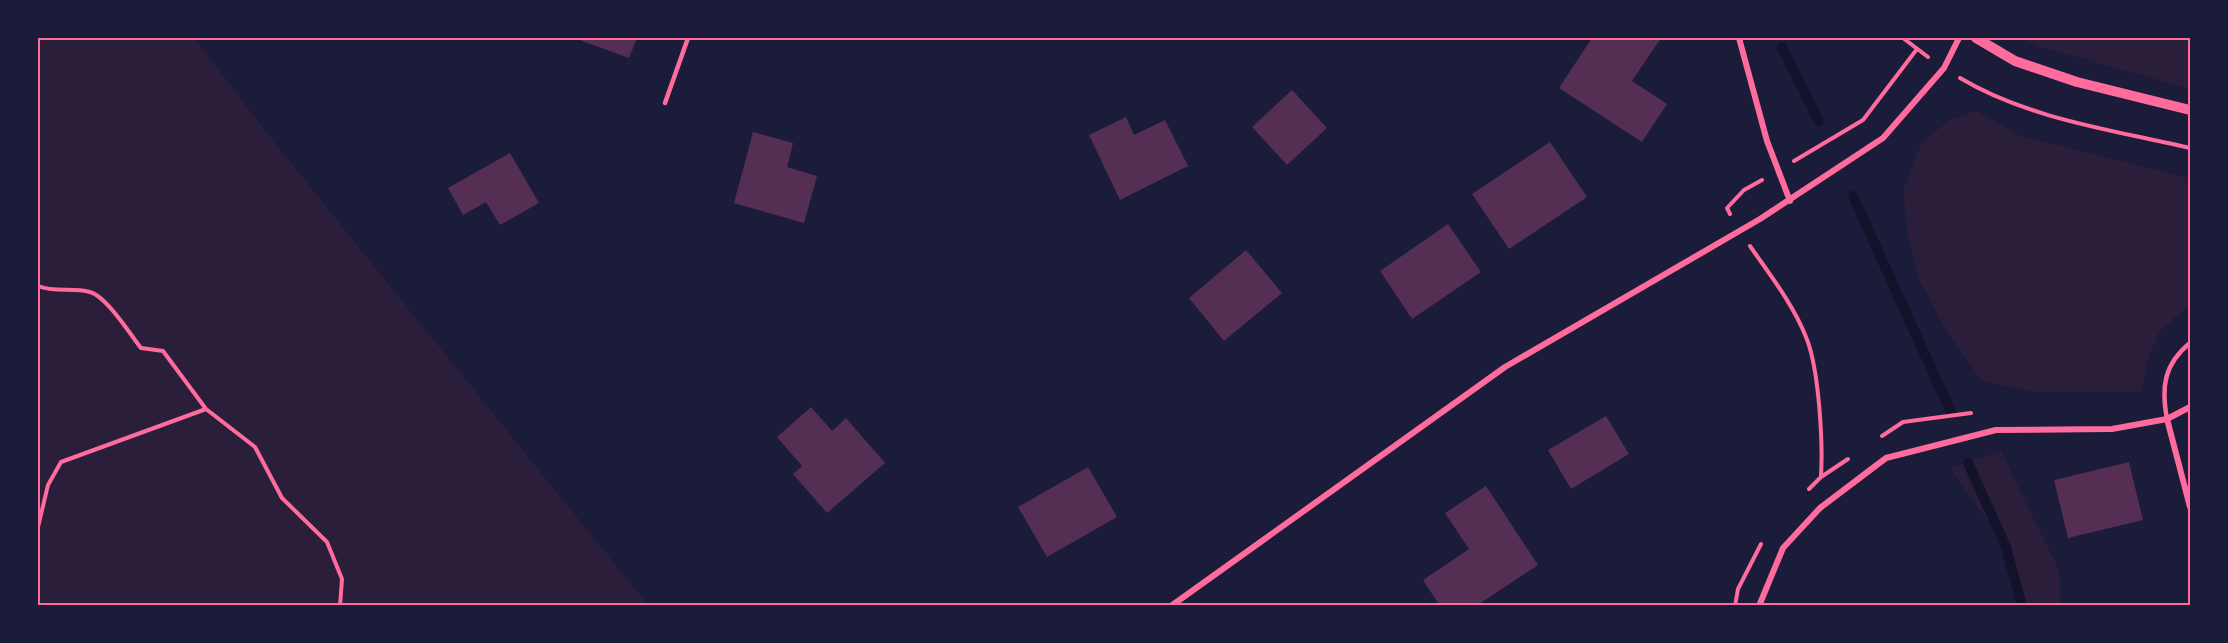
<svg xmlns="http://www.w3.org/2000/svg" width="2228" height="643" viewBox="0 0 2228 643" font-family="'Fira Sans',sans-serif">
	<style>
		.green { fill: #2a1e3b }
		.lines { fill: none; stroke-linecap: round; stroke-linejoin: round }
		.stream { stroke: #12122b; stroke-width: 10 }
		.building { fill: #542f53 }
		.path { stroke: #ff6b9d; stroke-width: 4 }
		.service { stroke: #ff6b9d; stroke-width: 4.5 }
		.minor { stroke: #ff6b9d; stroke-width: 6 }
		.tertiary { stroke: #ff6b9d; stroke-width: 10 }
		.neatline { fill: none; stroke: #ff6b9d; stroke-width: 2 }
	</style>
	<rect width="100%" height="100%" fill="#1b1b3a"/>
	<path class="green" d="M 38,38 L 195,38 L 266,132 L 648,605 L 38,605 Z
		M 2022,38 L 2190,38 L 2190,89 L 2038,46 Z
		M 1977,111 L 2021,136 L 2190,178 L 2190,304 L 2159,332 L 2147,362 L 2141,392 L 2035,392 L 1982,381 L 1948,334 L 1920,281 L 1908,236 L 1903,190 L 1922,142 L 1951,119 Z
		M 2001,451 L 2059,570 L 2061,605 L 2022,605 L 2006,547 L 1950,468 Z"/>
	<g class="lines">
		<path class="stream" d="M 1782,47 L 1819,121
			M 1853,196 L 1951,412
			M 1968,463 L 2006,547 L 2022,606"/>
	</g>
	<path class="building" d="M 574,38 L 637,38 L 629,58 Z
		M 1592,38 L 1661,38 L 1632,81 L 1667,104 L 1642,142 L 1559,88 Z
		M 1292,90 L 1327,128 L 1287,165 L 1252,127 Z
		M 1126,117 L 1134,135 L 1165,120 L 1188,166 L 1120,200 L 1089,135 Z
		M 753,132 L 793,143 L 787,167 L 817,176 L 804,223 L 734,203 Z
		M 1550,142 L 1587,197 L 1509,249 L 1472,194 Z
		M 510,153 L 539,203 L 500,225 L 486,202 L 463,215 L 448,188 Z
		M 1448,224 L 1481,272 L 1412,319 L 1380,271 Z
		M 1246,250 L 1282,293 L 1224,341 L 1189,298 Z
		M 811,407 L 832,431 L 846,418 L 885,463 L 827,513 L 793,474 L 802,466 L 777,437 Z
		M 1606,416 L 1629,454 L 1571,489 L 1548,450 Z
		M 2129,462 L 2143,520 L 2068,538 L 2054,480 Z
		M 1088,467 L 1117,517 L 1047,557 L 1018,507 Z
		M 1486,486 L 1538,565 L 1476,606 L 1440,606 L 1423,580 L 1469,549 L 1445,513 Z"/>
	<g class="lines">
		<path class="path" d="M 1903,38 L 1928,57
			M 1960,78 C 2029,119 2113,130 2190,148
			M 1794,161 L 1863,120 L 1917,49
			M 1730,214 L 1727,208 L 1744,190 L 1762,180
			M 1750,246 C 1770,275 1793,304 1806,337 C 1819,368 1823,442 1821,476
			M 38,286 C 55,293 73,287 90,292 C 106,296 130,334 141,348 L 163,351 L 206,409 L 255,447 L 282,498 L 327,542 L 342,579 L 340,606
			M 1882,436 L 1903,422 L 1971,413
			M 1809,489 L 1821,477 L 1848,459
			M 38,527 L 48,485 L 61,462 L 206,409
			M 1735,606 L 1738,589 L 1761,544"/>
		<path class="service" d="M 665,103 L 688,38
			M 2167,419 C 2161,387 2164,364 2190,343"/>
		<path class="minor" d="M 1739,38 L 1767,141 L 1790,201
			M 2167,419 L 2190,507
			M 1171,606 L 1505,367 L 1760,219 L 1883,138 L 1944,68 L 1959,38
			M 1759,606 L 1783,548 L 1820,508 L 1886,458 L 1996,430 L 2112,429 L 2167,419 L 2190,407"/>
		<path class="tertiary" d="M 1976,38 L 2015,61 L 2077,82 L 2190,110"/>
	</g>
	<rect width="2228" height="643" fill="none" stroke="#1b1b3a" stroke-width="78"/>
	<rect x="39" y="39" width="2150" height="565" class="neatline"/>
</svg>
